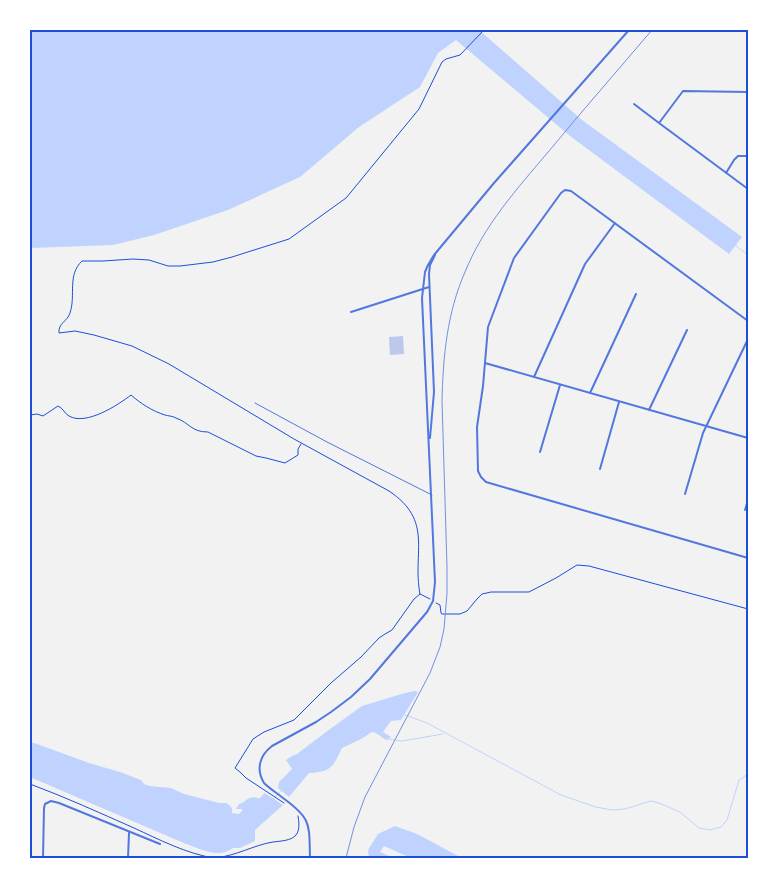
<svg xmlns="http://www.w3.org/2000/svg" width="778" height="888" viewBox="0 0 778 888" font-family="'Nunito Sans',sans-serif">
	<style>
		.water { fill: #bfd3fe }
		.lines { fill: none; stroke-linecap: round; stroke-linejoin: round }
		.stream { stroke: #bfd3fe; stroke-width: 1 }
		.building { fill: #bdc9ec }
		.path { stroke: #1d4ed8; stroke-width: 1 }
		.service { stroke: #5277de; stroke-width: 1 }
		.minor { stroke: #5277de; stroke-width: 2 }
		.rail { stroke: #7290e2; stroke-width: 1 }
		.neatline { fill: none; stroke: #1d4ed8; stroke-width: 2 }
	</style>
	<rect width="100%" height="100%" fill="#f2f2f2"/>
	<path class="water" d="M 30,30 L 479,30 L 582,120 L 742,237 L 729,254 L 570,136 L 456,40 L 438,53 L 420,87 L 359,127 L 300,177 L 228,210 L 154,235 L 113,245 L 30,248 Z
		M 415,691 L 418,692 L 401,720 L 391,721 L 383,732 L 391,737 L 386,740 L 376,733 L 372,732 L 361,739 L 342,748 C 333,767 331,772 309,773 L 289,797 L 278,788 L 279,782 L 292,769 L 286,760 L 292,756 L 297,754 L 326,732 L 362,706 L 405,693 Z
		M 30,742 L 37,744 L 89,763 L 120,772 L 141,780 L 144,784 L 150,786 L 171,788 L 184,794 L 219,803 L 226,803 L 229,805 L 232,808 L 232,813 L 239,814 L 242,811 L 242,809 L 236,809 L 239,804 C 244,803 246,799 250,798 C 257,795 258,803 264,793 L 268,795 L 283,805 L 255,830 L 255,841 L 240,848 L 233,848 C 218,859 201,849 186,844 L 30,777 Z
		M 395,826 L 417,834 L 462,858 L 411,858 L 384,846 L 380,852 L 394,858 L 369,858 L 368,850 L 378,834 Z"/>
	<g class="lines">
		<path class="stream" d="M 735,245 L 748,255
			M 403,714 L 427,723 L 561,795 L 596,807 L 612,810 L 625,809 L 651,801 L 659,803 L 680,812 L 699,828 L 710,830 L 721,827 L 727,820 L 739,780 L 748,774
			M 388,739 L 402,741 L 443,734
			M 273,799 L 282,790"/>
	</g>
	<path class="building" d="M 403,336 L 404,354 L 390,355 L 389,337 Z"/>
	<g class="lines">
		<path class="path" d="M 30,415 L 37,414 L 43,416 L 58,406 C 63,408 65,414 69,416 C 86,426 118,405 131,395 C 140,403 152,411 165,415 C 168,416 173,416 176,418 C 190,423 191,432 208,432 L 256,456 L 266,458 L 285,463 L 298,455 L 298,449 L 301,444
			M 420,594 L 430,599
			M 436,603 L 440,605 L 441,613 L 442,614 L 460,614 L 467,611 L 477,599 L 482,594 L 491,592 L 529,592 L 556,578 L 577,565 L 589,566 L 748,609
			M 30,784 C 65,797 100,813 134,828 C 158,839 187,854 214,858
			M 284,803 L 246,778 L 240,772 L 235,768 L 253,739 L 264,732 L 294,720 L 331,683 L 361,657 L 379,638 L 385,634 L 392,630 L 414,599 L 420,594 C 412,552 434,521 389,491 L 294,439 L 169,364 L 132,346 L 94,335 L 75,331 L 59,333 C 58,323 67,322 70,313 C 76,295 67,275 82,261 L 103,261 L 133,259 L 149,260 L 168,266 L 180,266 L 213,262 L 232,257 L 289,239 L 346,198 L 351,192 L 419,109 L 442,62 L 446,59 L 460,55 L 484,30
			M 215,858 C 236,856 254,845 273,842 C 280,841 291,841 296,835 C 300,830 299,822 298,816"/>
		<path class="service" d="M 255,403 L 327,442 L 432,495"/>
		<path class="minor" d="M 634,104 L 659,123 L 748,189
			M 659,123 L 683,91 L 748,92
			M 726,173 L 734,160 L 738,156 L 748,156
			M 351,312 L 429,287
			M 748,321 L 571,191 L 565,190 L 561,193 L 514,258 L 488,327 L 483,386 L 477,427 L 478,471 L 481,477 L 486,482 L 748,558
			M 485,363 L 748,438
			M 534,377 L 585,264 L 615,223
			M 590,393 L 636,294
			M 649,410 L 687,330
			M 430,438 L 434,392 L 429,274 L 430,265 L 435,255
			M 540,452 L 560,385
			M 600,469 L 619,402
			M 685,494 L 703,433 L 748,339
			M 745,510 L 748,500
			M 43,858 L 44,808 L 45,804 L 51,801 L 59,803 L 160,844
			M 128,858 L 129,833
			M 310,858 C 309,824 312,819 283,798 C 277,793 270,789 264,783 C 256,770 259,756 272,746 L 316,722 L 331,712 L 351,697 L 370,679 L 427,612 L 433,601 L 435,582 L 422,298 L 425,272 L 428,265 L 434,255 L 494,183 L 629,30"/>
		<path class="rail" d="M 346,858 L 354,827 L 365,797 L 430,673 L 440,647 L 444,629 L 447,593 L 447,567 L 442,401 C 443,357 447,313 465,272 C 484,225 517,189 549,151 C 583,110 618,70 652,30"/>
	</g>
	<rect width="778" height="888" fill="none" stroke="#ffffff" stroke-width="62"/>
	<rect x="31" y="31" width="716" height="826" class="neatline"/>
</svg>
